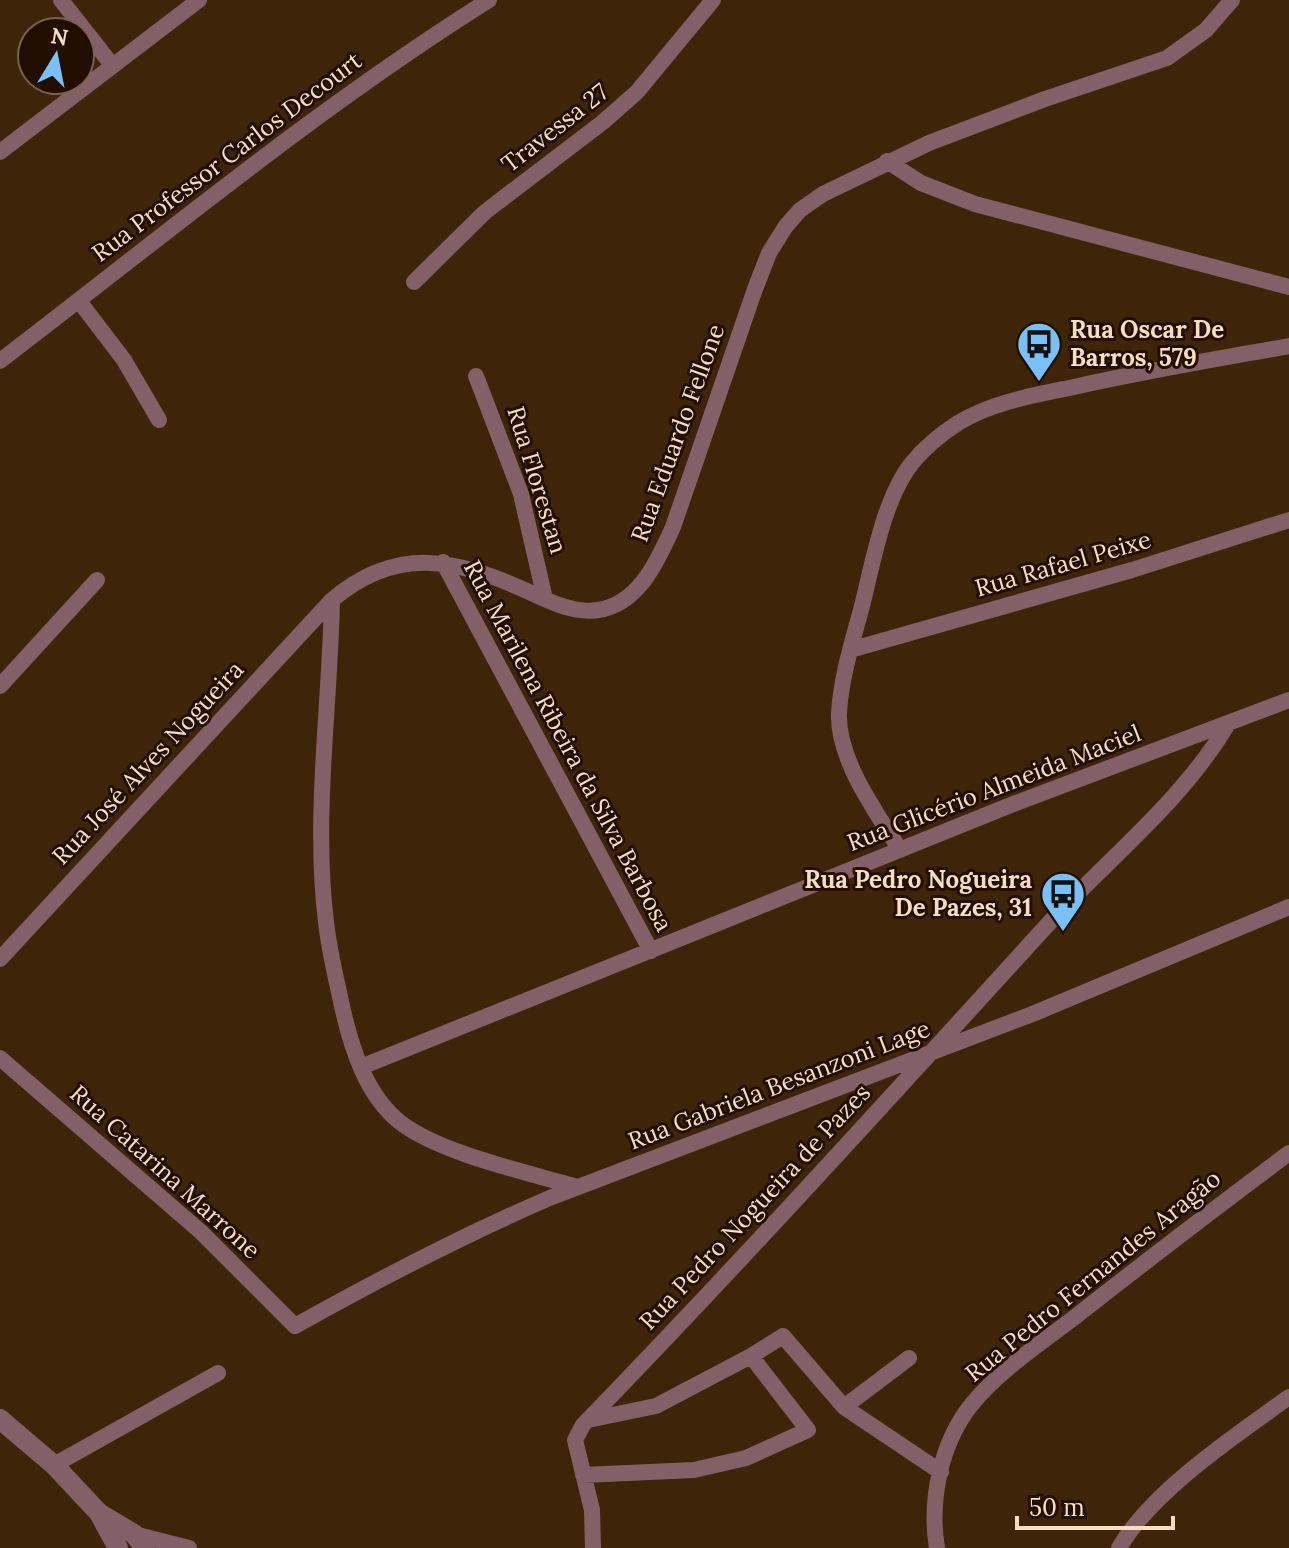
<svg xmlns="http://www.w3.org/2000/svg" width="1289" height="1548" viewBox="0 0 1289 1548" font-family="Lora,serif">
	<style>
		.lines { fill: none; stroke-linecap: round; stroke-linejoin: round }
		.minor { stroke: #836067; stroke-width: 16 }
		.tertiary { stroke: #836067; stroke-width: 20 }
		.labels { text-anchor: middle; stroke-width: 6; stroke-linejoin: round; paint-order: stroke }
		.street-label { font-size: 24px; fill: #f9ddc3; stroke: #220e00 }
		.poi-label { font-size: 24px; font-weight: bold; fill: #f9ddc3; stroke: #220e00; text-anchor: start }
	</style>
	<rect width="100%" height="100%" fill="#3e2509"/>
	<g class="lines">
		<path class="minor" d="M 61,0 L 112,65
			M 0,152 L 199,0
			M 887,161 L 921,183 L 975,204 L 1289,287
			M 414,282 L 485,212 L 603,122 L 637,92 L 713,0
			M 79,301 L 124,360 L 159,420
			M 0,361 C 161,238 317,108 489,0
			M 476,376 L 521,494 L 545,599
			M 443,562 L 651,951
			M 332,600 C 330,707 313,816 326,922 C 329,950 336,978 342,1006 C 351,1047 366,1096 401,1123 C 442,1154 527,1172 577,1187
			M 850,650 L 1132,570 L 1289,520
			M 0,686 L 97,580
			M 900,850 C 876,812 837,759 839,713 C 841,677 853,640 862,606 C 873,562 884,498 912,463 C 925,447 941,434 958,423 C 992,402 1035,395 1074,387 C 1145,371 1217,359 1289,346
			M 0,959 L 332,600 C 397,545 456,559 527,591 C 548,601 574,614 598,610 C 639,604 658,560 673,527 L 755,289 L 769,253 L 786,226 L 800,210 L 823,194 L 929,143 L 1045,99 L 1167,58 L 1206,30 L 1232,0
			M 0,1058 L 201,1232 L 295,1326 C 379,1279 463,1235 552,1197 L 1035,1013 L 1289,907
			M 361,1067 L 1016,803 L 1289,700
			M 844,1407 L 941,1472
			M 588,1420 L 656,1406 L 751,1356 L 783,1336 L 844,1407 L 909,1358
			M 54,1465 L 218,1373
			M 583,1475 L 694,1470 L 746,1458 L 808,1430 L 751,1356
			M 134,1534 L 189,1548
			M 593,1548 L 592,1510 L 575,1440 L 583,1425 C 742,1261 896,1091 1050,922 C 1110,857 1182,801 1228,724
			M 937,1548 C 929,1500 941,1442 972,1404 C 1000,1370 1041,1343 1075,1317 C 1146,1261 1217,1207 1289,1153
			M 1119,1548 C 1152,1491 1235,1436 1289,1397"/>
		<path class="tertiary" d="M 0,1419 L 54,1465 L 99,1513 L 134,1534 L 145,1548
			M 99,1513 L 118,1548"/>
	</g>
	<defs>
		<g id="bus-pin" transform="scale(2.3)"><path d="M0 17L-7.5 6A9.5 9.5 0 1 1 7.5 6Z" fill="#79bff8" stroke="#220e00"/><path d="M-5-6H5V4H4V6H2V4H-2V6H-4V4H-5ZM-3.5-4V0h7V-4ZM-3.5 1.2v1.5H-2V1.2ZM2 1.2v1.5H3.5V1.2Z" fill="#111"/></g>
	</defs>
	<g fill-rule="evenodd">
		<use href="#bus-pin" x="1039" y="344"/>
		<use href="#bus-pin" x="1063" y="894"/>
	</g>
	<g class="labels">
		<g class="street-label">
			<text transform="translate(555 128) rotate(-38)" y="8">Travessa 27</text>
			<text transform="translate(227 157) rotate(-37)" y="8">Rua Professor Carlos Decourt</text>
			<text transform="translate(678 433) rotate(-70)" y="8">Rua Eduardo Fellone</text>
			<text transform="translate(537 480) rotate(73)" y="8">Rua Florestan</text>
			<text transform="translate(1063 564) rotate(-16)" y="8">Rua Rafael Peixe</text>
			<text transform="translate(568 746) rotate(62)" y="8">Rua Marilena Ribeira da Silva Barbosa</text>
			<text transform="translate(148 763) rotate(-47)" y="8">Rua José Alves Nogueira</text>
			<text transform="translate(994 788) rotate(-21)" y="8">Rua Glicério Almeida Maciel</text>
			<text transform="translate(779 1085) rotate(-21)" y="8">Rua Gabriela Besanzoni Lage</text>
			<text transform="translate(165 1172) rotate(42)" y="8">Rua Catarina Marrone</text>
			<text transform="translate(755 1207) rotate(-47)" y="8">Rua Pedro Nogueira de Pazes</text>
			<text transform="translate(1093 1276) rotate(-39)" y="8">Rua Pedro Fernandes Aragão</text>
		</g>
		<g class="poi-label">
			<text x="1070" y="338">Rua Oscar De<tspan x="1070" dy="28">Barros, 579</tspan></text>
			<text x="1032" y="888" text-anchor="end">Rua Pedro Nogueira<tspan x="1032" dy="28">De Pazes, 31</tspan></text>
		</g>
	</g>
	<g transform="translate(56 56) rotate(10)"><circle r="38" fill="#220e00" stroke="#78614e" stroke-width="2"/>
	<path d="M0-6L14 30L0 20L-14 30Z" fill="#79bff8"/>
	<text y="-12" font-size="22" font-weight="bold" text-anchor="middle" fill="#f9ddc3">N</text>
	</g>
	<path d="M1017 1516v12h156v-12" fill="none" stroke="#f9ddc3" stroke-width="4"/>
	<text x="1029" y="1516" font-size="24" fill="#f9ddc3" stroke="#220e00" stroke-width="6" paint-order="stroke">50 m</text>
</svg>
